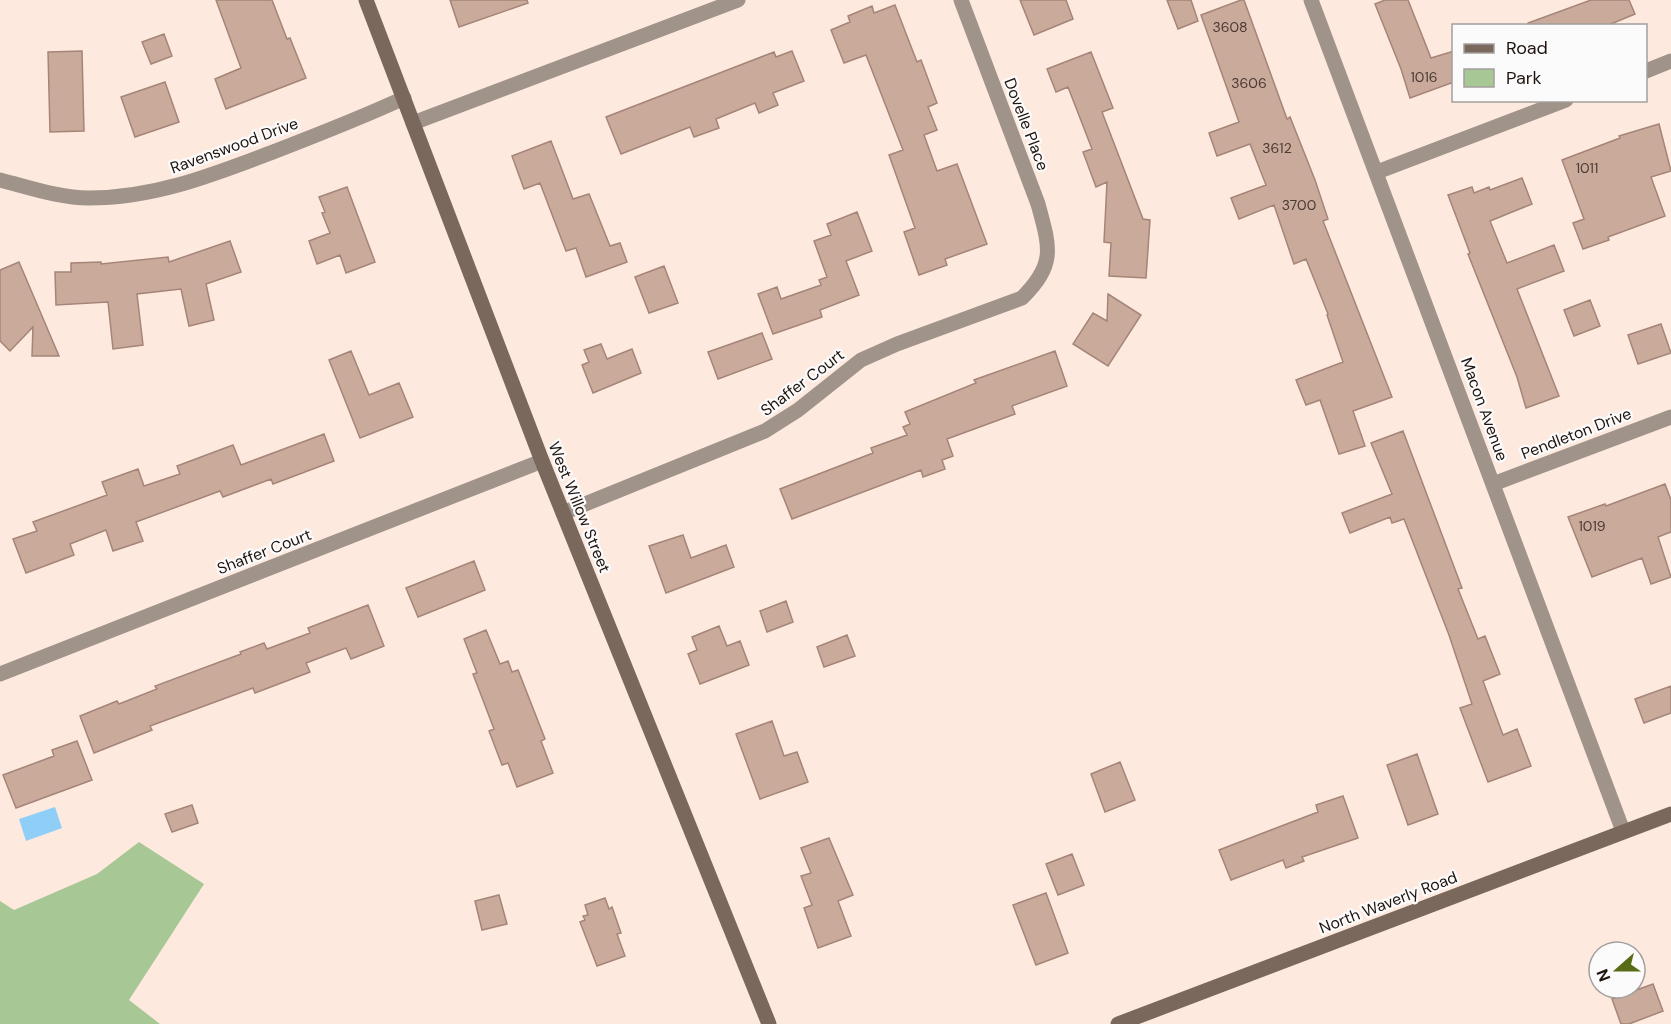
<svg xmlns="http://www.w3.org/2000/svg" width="1671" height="1024" viewBox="0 0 1671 1024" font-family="'DM Sans',sans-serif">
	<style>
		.green { fill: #a7c795 }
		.water { fill: #8fcff7 }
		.building { fill: #caaa9b; stroke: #a48577; stroke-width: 1.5 }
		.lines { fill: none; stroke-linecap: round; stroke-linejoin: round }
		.street { stroke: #a0938a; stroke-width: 15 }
		.secondary { stroke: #7a685c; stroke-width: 15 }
		.labels { text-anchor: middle; stroke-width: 4.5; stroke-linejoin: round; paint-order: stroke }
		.number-label { font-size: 14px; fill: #4a3a32 }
		.street-label { font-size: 16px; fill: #20140f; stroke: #fbfbfb }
	</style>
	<rect width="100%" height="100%" fill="#fee9df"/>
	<path class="green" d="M 139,842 L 204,884 L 129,1000 L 160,1024 L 0,1024 L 0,901 L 14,910 L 97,874 Z"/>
	<path class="water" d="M 55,807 L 62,828 L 26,841 L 19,819 Z"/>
	<path class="building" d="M 216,0 L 272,0 L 287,39 L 290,38 L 306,78 L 226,109 L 215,79 L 241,68 Z
		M 450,0 L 527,0 L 528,3 L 459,27 Z
		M 1020,0 L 1066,0 L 1073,19 L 1034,35 Z
		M 1167,0 L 1191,0 L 1198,21 L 1178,29 Z
		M 1241,0 L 1244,0 L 1287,119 L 1290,117 L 1315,180 L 1328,219 L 1323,221 L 1392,397 L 1353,411 L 1365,446 L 1339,454 L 1320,400 L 1306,405 L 1296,380 L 1343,362 L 1327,315 L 1328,314 L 1306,259 L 1294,264 L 1274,205 L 1239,219 L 1231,198 L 1266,185 L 1250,144 L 1217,156 L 1209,133 L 1239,122 L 1201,15 Z
		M 1385,0 L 1408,0 L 1431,58 L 1454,51 L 1454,82 L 1410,98 L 1401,69 L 1375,4 Z
		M 1591,0 L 1629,0 L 1635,14 L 1606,26 L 1528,26 L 1528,23 Z
		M 895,5 L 917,62 L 921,60 L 937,103 L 928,107 L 937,130 L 924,135 L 937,171 L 957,164 L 987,244 L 945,259 L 947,265 L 919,275 L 904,232 L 915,228 L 889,155 L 903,150 L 866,55 L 844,63 L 831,30 L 850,22 L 848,16 L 872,6 L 874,13 Z
		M 164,34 L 172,56 L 151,64 L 142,42 Z
		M 82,51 L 84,131 L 50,132 L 48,52 Z
		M 792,51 L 804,81 L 773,93 L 778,105 L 759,113 L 755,103 L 716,119 L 719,128 L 694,137 L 690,127 L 621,154 L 606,117 L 774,52 L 776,57 Z
		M 1091,52 L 1113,108 L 1102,112 L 1143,219 L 1150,220 L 1146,278 L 1109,276 L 1111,243 L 1104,242 L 1107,182 L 1096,187 L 1083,152 L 1092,149 L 1068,87 L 1056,92 L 1047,69 Z
		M 165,82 L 179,122 L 135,137 L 121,97 Z
		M 1659,124 L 1671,171 L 1651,177 L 1665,216 L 1608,237 L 1609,240 L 1583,249 L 1573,223 L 1584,219 L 1562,160 L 1620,138 L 1619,136 Z
		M 551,141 L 573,199 L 589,194 L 610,246 L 620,243 L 627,262 L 586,277 L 576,248 L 566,251 L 540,183 L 524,189 L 512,156 Z
		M 1522,178 L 1532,204 L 1490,221 L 1507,263 L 1554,245 L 1564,271 L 1517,289 L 1559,396 L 1526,408 L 1517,377 L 1468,254 L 1470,253 L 1448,195 L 1472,187 L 1474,193 L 1489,187 L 1490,190 Z
		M 347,187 L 375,262 L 346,273 L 340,255 L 317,264 L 309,241 L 330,233 L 322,213 L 325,212 L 319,197 Z
		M 857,212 L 872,251 L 846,261 L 859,295 L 820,310 L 822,317 L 773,334 L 758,294 L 777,287 L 781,299 L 821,285 L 819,280 L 827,277 L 814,241 L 831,235 L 827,224 Z
		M 230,241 L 241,272 L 206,284 L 214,320 L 189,326 L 181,289 L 137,294 L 143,345 L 113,349 L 108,302 L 56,305 L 55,272 L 71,272 L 71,263 L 101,262 L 101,264 L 168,257 L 169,262 Z
		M 19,262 L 42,316 L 59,356 L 32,356 L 33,327 L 10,351 L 0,341 L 0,270 Z
		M 664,266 L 678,303 L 649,313 L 635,277 Z
		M 1108,294 L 1141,315 L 1108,366 L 1073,344 L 1093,313 L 1107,321 Z
		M 1590,300 L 1600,326 L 1574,336 L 1564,310 Z
		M 1661,324 L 1671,353 L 1638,364 L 1628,335 Z
		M 762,333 L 772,359 L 718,379 L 708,352 Z
		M 601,344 L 607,359 L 632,349 L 641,373 L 593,393 L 582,365 L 589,362 L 584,350 Z
		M 351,351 L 369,395 L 399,383 L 413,417 L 360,438 L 329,360 Z
		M 1055,351 L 1067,386 L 1012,406 L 1015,414 L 947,439 L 953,456 L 942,460 L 945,469 L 923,477 L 921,470 L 792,519 L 780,489 L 873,453 L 871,448 L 907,435 L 903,427 L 910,424 L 905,412 L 976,383 L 974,380 Z
		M 1403,431 L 1462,588 L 1458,589 L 1478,639 L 1485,636 L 1500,674 L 1483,681 L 1503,735 L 1517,729 L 1531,766 L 1488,782 L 1460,708 L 1472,704 L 1449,635 L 1404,519 L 1392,523 L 1390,517 L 1350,533 L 1342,513 L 1392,494 L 1371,443 Z
		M 324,434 L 334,461 L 273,484 L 271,479 L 223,497 L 220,491 L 136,522 L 143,541 L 113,551 L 106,530 L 70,544 L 74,555 L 26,573 L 13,539 L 37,531 L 33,522 L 107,495 L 102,482 L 138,469 L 144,486 L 180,474 L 177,466 L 233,445 L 241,465 Z
		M 1665,484 L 1671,500 L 1671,532 L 1658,537 L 1671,577 L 1651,584 L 1642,558 L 1592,577 L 1568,517 L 1605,504 L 1606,506 Z
		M 683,535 L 691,558 L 726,545 L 734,567 L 666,593 L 649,546 Z
		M 474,561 L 485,590 L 418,617 L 406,588 Z
		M 786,601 L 793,622 L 767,632 L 760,611 Z
		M 368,605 L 384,646 L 351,659 L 346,648 L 306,663 L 310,672 L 255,693 L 253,688 L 150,726 L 152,730 L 94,753 L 80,716 L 117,701 L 119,704 L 157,689 L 155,686 L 241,654 L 240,652 L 264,643 L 267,649 L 310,633 L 308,628 Z
		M 719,626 L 727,646 L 740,641 L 749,665 L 700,684 L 688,654 L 697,650 L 692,637 Z
		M 486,630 L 500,664 L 508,661 L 512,672 L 518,670 L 545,739 L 541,741 L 553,773 L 517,787 L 508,763 L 502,765 L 489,731 L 494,729 L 473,674 L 477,673 L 464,639 Z
		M 847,635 L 855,656 L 824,667 L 817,647 Z
		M 1671,686 L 1671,713 L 1644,723 L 1635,699 Z
		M 772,721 L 784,756 L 797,752 L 808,782 L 760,799 L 736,734 Z
		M 77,741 L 92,780 L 16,808 L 3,775 L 54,756 L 52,750 Z
		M 1417,754 L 1438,814 L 1408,825 L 1387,765 Z
		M 1120,762 L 1135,800 L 1105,812 L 1091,774 Z
		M 1343,796 L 1358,838 L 1302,857 L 1304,861 L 1286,868 L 1283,860 L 1231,880 L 1219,850 L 1318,812 L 1316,805 Z
		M 192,805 L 198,823 L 172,832 L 165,814 Z
		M 829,838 L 853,895 L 838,901 L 851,936 L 818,948 L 804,908 L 812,905 L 801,876 L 811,873 L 801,848 Z
		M 1072,854 L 1084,885 L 1058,895 L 1046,864 Z
		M 1046,893 L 1068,953 L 1036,965 L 1013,905 Z
		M 499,895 L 507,924 L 482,930 L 475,901 Z
		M 605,898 L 609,909 L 612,907 L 621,933 L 617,934 L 625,956 L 597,966 L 580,922 L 585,920 L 583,916 L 588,915 L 585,905 Z
		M 1653,984 L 1663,1011 L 1629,1024 L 1621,1024 L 1612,999 Z"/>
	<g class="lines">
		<path class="street" d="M 1311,0 L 1623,831
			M 1646,71 L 1671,61
			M 413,123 L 738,0
			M 1377,172 L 1566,100
			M 0,180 C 28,187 59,198 89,198 C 155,198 212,175 273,152 C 317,135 361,118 404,98
			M 1493,484 L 1671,417
			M 563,513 L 765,431 L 798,410 L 861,360 L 897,344 L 1022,298 C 1056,264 1050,248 1038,204 L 961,0
			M 0,674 L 542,461"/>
		<path class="secondary" d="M 366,0 L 542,461 L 769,1024
			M 1118,1024 L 1671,814"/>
	</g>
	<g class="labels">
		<g class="number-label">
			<text x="1230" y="32">3608</text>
			<text x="1424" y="82">1016</text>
			<text x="1249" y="88">3606</text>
			<text x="1277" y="153">3612</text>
			<text x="1587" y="173">1011</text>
			<text x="1299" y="210">3700</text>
			<text x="1592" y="531">1019</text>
		</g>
		<g class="street-label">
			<text transform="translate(1027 124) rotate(69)" y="6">Dovelle Place</text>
			<text transform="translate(234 145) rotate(-20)" y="6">Ravenswood Drive</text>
			<text transform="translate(802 382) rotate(-37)" y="6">Shaffer Court</text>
			<text transform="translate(1485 409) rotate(70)" y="6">Macon Avenue</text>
			<text transform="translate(1576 433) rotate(-21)" y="6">Pendleton Drive</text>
			<text transform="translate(580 507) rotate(68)" y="6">West Willow Street</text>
			<text transform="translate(264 551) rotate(-21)" y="6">Shaffer Court</text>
			<text transform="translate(1388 902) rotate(-21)" y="6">North Waverly Road</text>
		</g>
	</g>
	<rect x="1452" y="24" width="195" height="78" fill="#fbfbfb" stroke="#a39f9d" stroke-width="1.5"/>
	<rect x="1464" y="44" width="30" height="9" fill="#7a685c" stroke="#a39f9d" stroke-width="1.5"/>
	<text x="1506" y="54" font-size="18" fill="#20140f">Road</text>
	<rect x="1464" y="69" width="30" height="18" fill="#a7c795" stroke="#a39f9d" stroke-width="1.5"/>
	<text x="1506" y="84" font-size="18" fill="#20140f">Park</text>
	<g transform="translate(1617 970) rotate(249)"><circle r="28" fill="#fbfbfb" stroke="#a39f9d" stroke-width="1.5"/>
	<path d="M0-4.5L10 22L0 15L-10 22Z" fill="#586b17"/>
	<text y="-9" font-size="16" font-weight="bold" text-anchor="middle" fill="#20140f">N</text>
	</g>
</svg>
